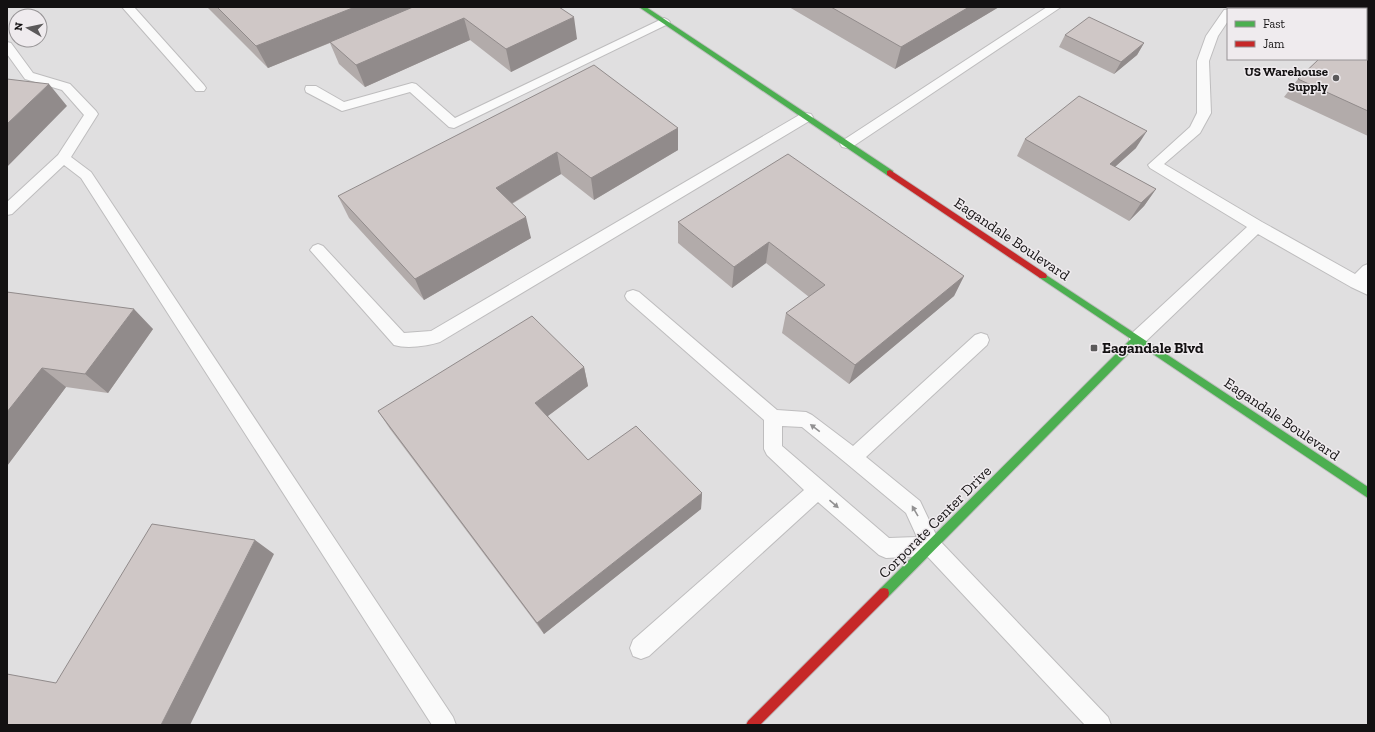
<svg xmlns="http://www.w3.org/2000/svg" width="1375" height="732" viewBox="0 0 1375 732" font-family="'Zilla Slab',serif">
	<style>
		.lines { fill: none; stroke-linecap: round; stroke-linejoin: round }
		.lane-casing { stroke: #bebdbe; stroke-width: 2 }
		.fast-casing { stroke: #bebdbe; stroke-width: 2 }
		.jam-casing { stroke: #bebdbe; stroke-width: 2 }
		.lane { fill: #fafafa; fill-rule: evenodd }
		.fast { fill: #4caf50; fill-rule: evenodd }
		.jam { fill: #c62828; fill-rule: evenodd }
		.wall { fill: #b2abaa }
		.shaded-wall { fill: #918b8b }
		.building { fill: #cfc7c6; stroke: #918b8b }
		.oneway { fill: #929192 }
		.poi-dot { fill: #5b595a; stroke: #efebee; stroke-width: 1.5 }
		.labels { text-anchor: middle; stroke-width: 3; stroke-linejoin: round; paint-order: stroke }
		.far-poi-label { font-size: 13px; font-weight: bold; fill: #131112; stroke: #efebee; text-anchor: end }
		.street-label { font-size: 15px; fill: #131112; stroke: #efebee }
		.poi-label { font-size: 15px; font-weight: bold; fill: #131112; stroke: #efebee; text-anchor: start }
	</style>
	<rect width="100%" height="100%" fill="#e0dfe0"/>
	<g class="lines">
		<g class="lane-casing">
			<path id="lane" d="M 122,7 L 134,7 L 204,85 L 206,88 L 204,91 L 196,91 Z
				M 1047,7 L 1061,7 L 852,147 L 847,148 L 842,147 L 840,144 L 842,141 Z
				M 1228,9 L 1228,21 L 1218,36 L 1209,61 L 1211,113 L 1200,133 L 1164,164 L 1262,222 L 1355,274 L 1363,266 L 1368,264 L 1368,295 L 1351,287 L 1258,234 L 1143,344 L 1137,346 L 1131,344 L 1129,339 L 1131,334 L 1247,227 L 1150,168 L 1148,165 L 1190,127 L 1197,113 L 1197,61 L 1206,36 L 1224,10 L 1230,9 Z
				M 664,18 L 668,20 L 670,22 L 668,24 L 454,128 L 449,127 L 410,92 L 342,111 L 306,92 L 305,89 L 306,86 L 316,86 L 344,102 L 412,83 L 416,84 L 455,118 Z
				M 7,42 L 11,43 L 33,73 L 70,84 L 96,111 L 98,114 L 71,157 L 91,172 L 453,717 L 456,725 L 432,725 L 81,178 L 64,165 L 12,214 L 7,215 L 7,202 L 58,155 L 84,115 L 62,90 L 25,79 L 7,54 Z
				M 806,113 L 811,114 L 813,117 L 811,120 L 440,342 C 427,346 407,349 394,345 L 310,250 L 313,246 L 318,244 L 323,246 L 404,333 L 431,331 L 801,114 Z
				M 633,290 L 639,292 L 777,410 L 806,412 L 812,415 L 853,446 L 975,335 L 981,333 L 987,335 L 989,340 L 987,345 L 866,457 L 920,501 L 938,539 L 1108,717 L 1111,725 L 1085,725 L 927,556 L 886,558 L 879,555 L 818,502 L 649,656 L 641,659 L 633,656 L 630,648 L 633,640 L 804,490 L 767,455 L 764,449 L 764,420 L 627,300 L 625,296 L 627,292 ZM 782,426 L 802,427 L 846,463 L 906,513 L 917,537 L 889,538 L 782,446 Z"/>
		</g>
		<g class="fast-casing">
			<path id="fast" d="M 639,7 L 646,7 L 893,171 L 893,175 L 887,175 Z
				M 1043,273 L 1368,487 L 1368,498 L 1138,344 L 888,597 L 884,598 L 880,597 L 879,593 L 880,589 L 1131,339 L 1040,278 L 1039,276 Z"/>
		</g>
		<g class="jam-casing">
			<path id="jam" d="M 890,170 L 1046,274 L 1047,276 L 1046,278 L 1040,278 L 887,175 L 887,171 Z
				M 884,588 L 888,589 L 889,593 L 888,597 L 760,725 L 746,725 L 748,721 L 880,589 Z"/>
		</g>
		<use href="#lane" class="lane"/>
		<use href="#fast" class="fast"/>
		<use href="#jam" class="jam"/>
	</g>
	<path class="wall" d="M 207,7 L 559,7 L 577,39 L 511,72 L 470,40 L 365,87 L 339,64 L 330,43 L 268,68 Z
		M 789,7 L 999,7 L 895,69 Z
		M 1368,14 L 1368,136 L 1284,97 L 1298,79 Z
		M 1065,35 L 1144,43 L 1137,55 L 1114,74 L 1059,47 Z
		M 678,128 L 678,150 L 594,200 L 561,174 L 512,204 L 531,238 L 424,300 L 349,218 L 338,196 Z
		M 1025,139 L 1136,148 L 1115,167 L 1156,189 L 1144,206 L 1129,221 L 1017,156 Z
		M 678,222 L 964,276 L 954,296 L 849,384 L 782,333 L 786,313 L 809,297 L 766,263 L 732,288 L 678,243 Z
		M 7,292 L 153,329 L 108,393 L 66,387 L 7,466 Z
		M 584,367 L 588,386 L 548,416 L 588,460 L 702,493 L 701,509 L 544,634 L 390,429 L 378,411 Z"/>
	<path class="shaded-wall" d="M 355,7 L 417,7 L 268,68 L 256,46 Z
		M 969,7 L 999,7 L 895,69 L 901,47 Z
		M 574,17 L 577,39 L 511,72 L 506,49 Z
		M 464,18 L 470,40 L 365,87 L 356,65 Z
		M 1144,43 L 1137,55 L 1114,74 L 1121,62 Z
		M 49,84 L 67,106 L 7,167 L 7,124 Z
		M 678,128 L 678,150 L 594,200 L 591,178 Z
		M 1147,131 L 1136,148 L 1099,181 L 1110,164 Z
		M 557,152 L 561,174 L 502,209 L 496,188 Z
		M 1156,189 L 1144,206 L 1129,221 L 1141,203 Z
		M 526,217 L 531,238 L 424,300 L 415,279 Z
		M 769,242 L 766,263 L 732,288 L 734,267 Z
		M 964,276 L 954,296 L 849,384 L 855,365 Z
		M 134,309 L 153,329 L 108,393 L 85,374 Z
		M 584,367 L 588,386 L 541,421 L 535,403 Z
		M 42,368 L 66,387 L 7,466 L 7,412 Z
		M 702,493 L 701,509 L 544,634 L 537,623 Z
		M 255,540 L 274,554 L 190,725 L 161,725 Z"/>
	<path class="building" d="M 217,7 L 355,7 L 256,46 Z
		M 413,7 L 559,7 L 574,17 L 506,49 L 464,18 L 356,65 L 330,42 Z
		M 831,7 L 969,7 L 901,47 Z
		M 1368,14 L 1368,111 L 1298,79 L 1319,59 L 1366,59 L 1366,16 Z
		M 1089,17 L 1144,43 L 1121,62 L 1065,35 Z
		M 594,65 L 678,128 L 591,178 L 557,152 L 496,188 L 526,217 L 415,279 L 338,196 Z
		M 7,79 L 49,84 L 7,124 Z
		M 1079,96 L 1147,131 L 1110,164 L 1156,189 L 1141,203 L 1025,139 Z
		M 788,154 L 964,276 L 855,365 L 786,313 L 825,285 L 769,242 L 734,267 L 678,222 Z
		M 7,292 L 134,309 L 85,374 L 42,368 L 7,412 Z
		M 532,316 L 584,367 L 535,403 L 588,460 L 636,426 L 702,493 L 537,623 L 378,411 Z
		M 152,524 L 255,540 L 161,725 L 7,725 L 7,674 L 56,683 Z"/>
	<defs><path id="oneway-solid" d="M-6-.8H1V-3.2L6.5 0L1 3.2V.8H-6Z"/></defs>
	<g class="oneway">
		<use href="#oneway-solid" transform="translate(815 428) rotate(-143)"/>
		<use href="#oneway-solid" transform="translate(834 504) rotate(41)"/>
		<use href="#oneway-solid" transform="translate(915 511) rotate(-120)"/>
	</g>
	<g class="poi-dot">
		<circle cx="1336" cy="78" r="4"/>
		<rect x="1090" y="344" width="8" height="8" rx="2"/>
	</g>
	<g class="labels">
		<g class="far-poi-label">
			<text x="1328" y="76">US Warehouse<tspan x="1328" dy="15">Supply</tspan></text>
		</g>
		<g class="street-label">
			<text transform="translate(1012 239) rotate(34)" y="5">Eagandale Boulevard</text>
			<text transform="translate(1282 419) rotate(34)" y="5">Eagandale Boulevard</text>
			<text transform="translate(935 522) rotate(-45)" y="5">Corporate Center Drive</text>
		</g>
		<g class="poi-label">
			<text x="1102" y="353">Eagandale Blvd</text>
		</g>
	</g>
	<rect width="1375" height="732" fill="none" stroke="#131112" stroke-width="16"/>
	<rect x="1227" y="8" width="140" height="52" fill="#efebee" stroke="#979496"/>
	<rect x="1235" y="21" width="20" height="6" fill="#4caf50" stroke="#979496"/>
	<text x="1263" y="28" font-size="12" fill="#131112">Fast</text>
	<rect x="1235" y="41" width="20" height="6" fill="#c62828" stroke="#979496"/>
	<text x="1263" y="48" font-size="12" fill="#131112">Jam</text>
	<g transform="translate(28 28) rotate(279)"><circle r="19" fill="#efebee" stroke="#979496"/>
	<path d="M0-3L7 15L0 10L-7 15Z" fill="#5b595a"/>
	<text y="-6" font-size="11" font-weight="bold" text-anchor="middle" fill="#131112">N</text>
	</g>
</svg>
